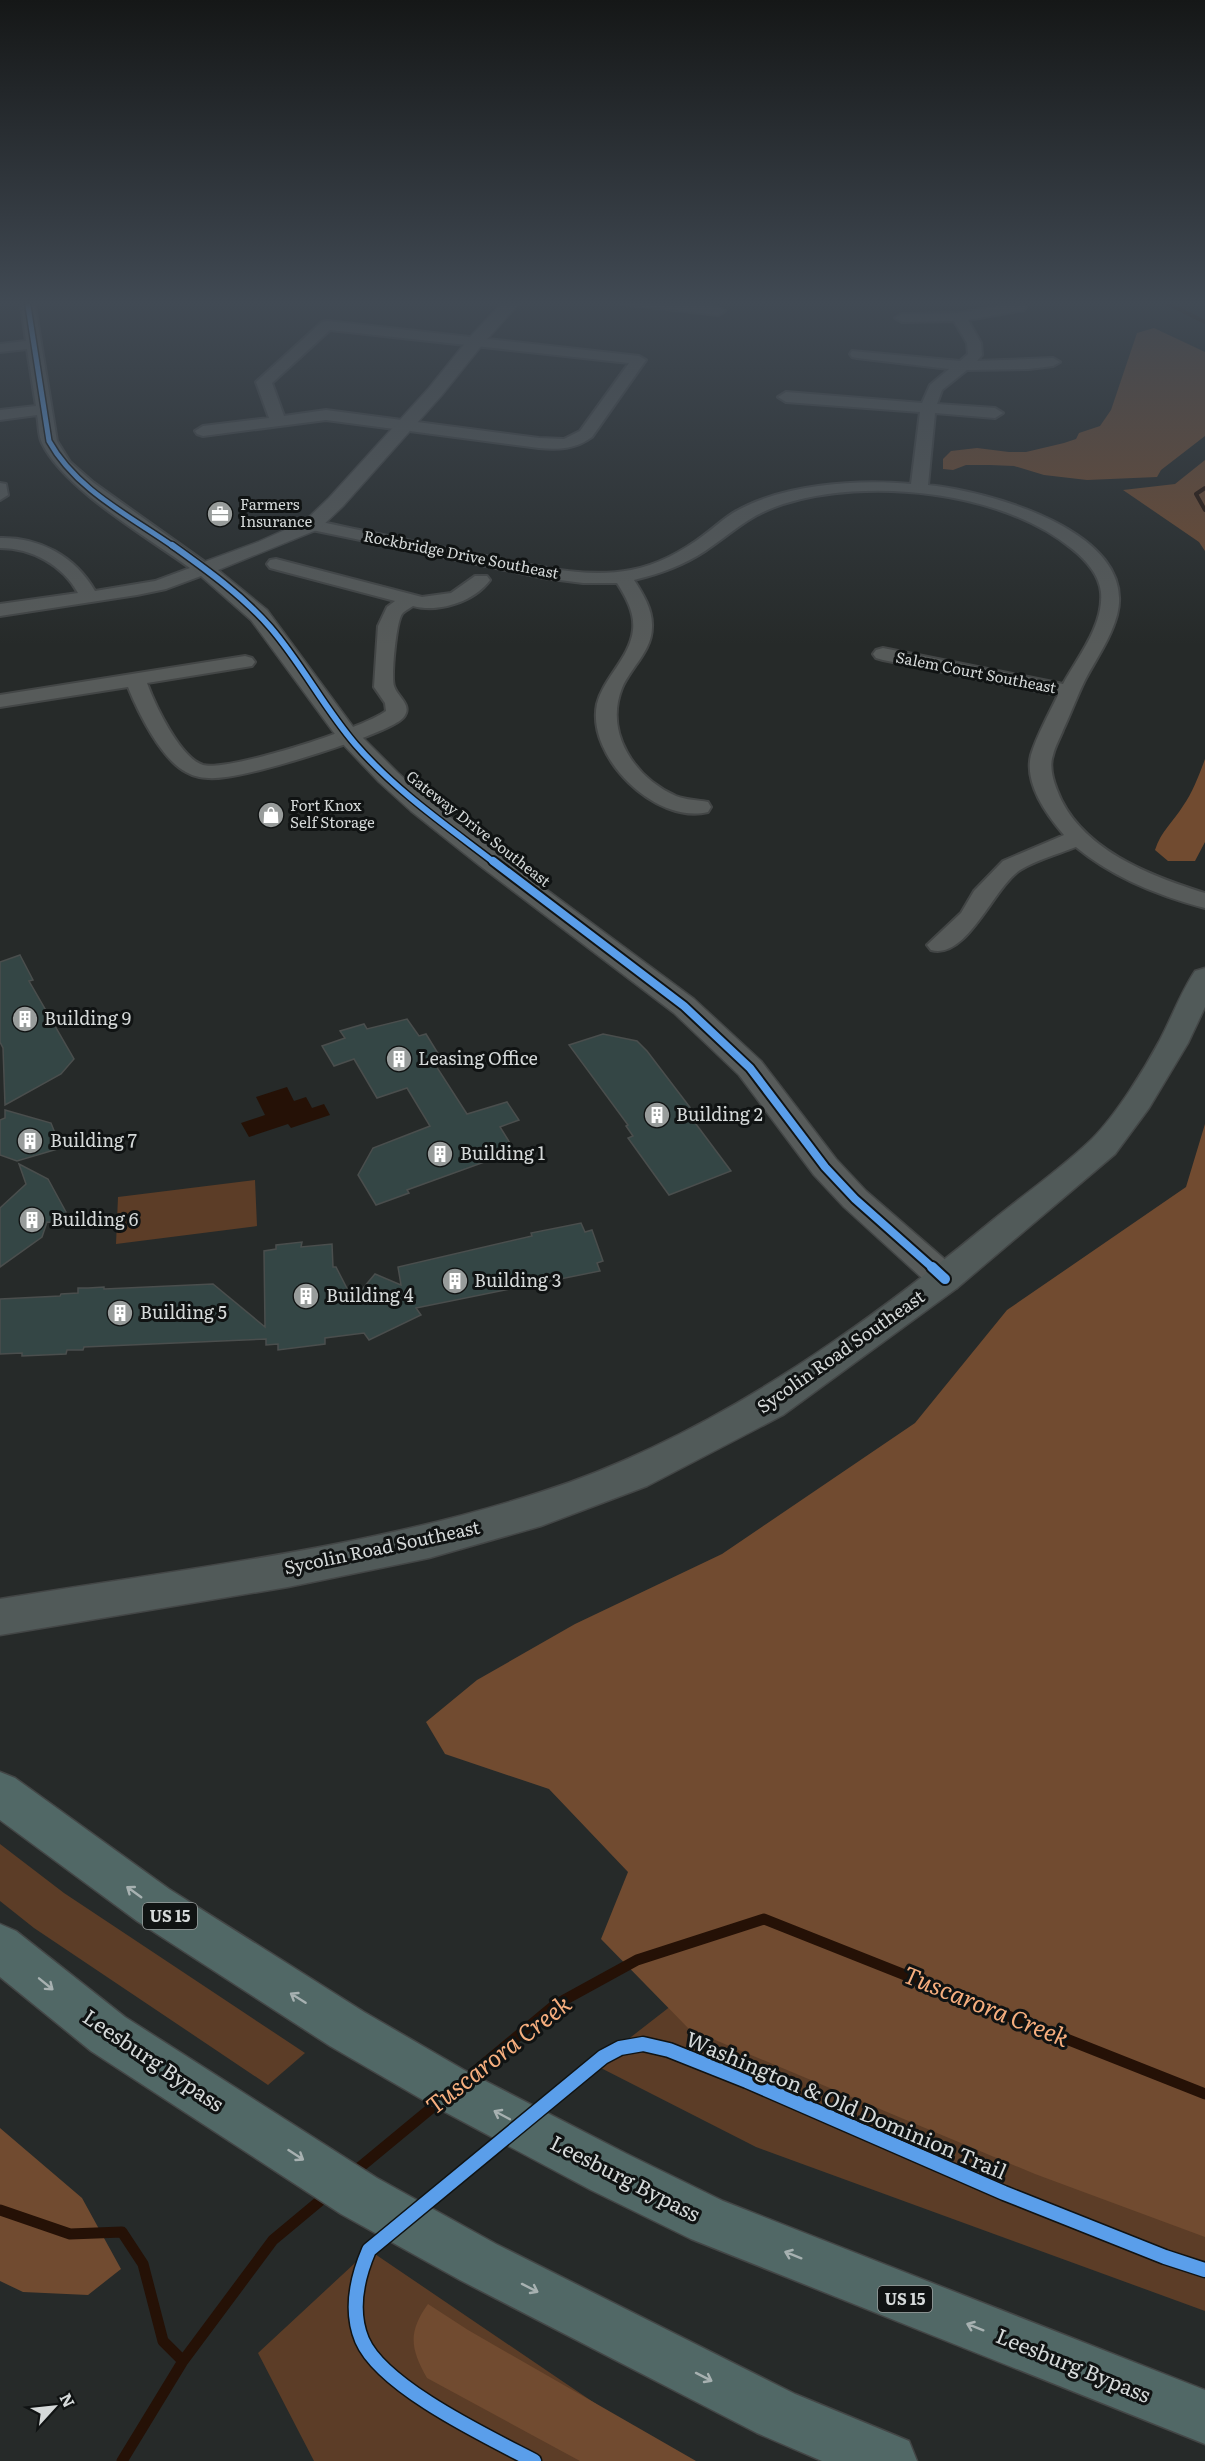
<svg xmlns="http://www.w3.org/2000/svg" width="1205" height="2461" viewBox="0 0 1205 2461" font-family="Literata,serif">
	<style>
		.green { fill: #5c3d27 }
		.forest { fill: #714b30 }
		.water { fill: #251106 }
		.lines { fill: none; stroke-linecap: round; stroke-linejoin: round }
		.stream-far1 { stroke: #251106; stroke-width: 4 }
		.stream { stroke: #251106; stroke-width: 11 }
		.building { fill: #344645; stroke: #4a4e4d; stroke-width: 1.5 }
		.minor-casing { stroke: #434646; stroke-width: 4 }
		.tertiary-casing { stroke: #434646; stroke-width: 3 }
		.secondary-casing { stroke: #434646; stroke-width: 3 }
		.motorway-casing { stroke: #434646; stroke-width: 3 }
		.minor { fill: #575b5a; fill-rule: evenodd }
		.tertiary { fill: #575b5a; fill-rule: evenodd }
		.secondary { fill: #515a59; fill-rule: evenodd }
		.motorway { fill: #516866; fill-rule: evenodd }
		.cycleway-far4-casing { stroke: #101313; stroke-width: 8 }
		.cycleway-far3-casing { stroke: #101313; stroke-width: 9 }
		.cycleway-far2-casing { stroke: #101313; stroke-width: 12 }
		.cycleway-far1-casing { stroke: #101313; stroke-width: 14 }
		.cycleway-casing { stroke: #101313; stroke-width: 17 }
		.cycleway-far4 { stroke: #5a9eea; stroke-width: 5 }
		.cycleway-far3 { stroke: #5a9eea; stroke-width: 6 }
		.cycleway-far2 { stroke: #5a9eea; stroke-width: 8 }
		.cycleway-far1 { stroke: #5a9eea; stroke-width: 10 }
		.cycleway { stroke: #5a9eea; stroke-width: 14 }
		.oneway { stroke: #a7b1b1 }
		.labels { text-anchor: middle; stroke-width: 6; stroke-linejoin: round; paint-order: stroke }
		.far-poi-label { font-size: 15px; fill: #d5d9d9; stroke: #101313; text-anchor: start }
		.far-street-label { font-size: 15px; fill: #d5d9d9; stroke: #101313 }
		.shield { fill: #101313; stroke: #9a9e9e; stroke-width: 1.5 }
		.shield-label { font-size: 16px; font-weight: bold; fill: #d5d9d9 }
		.poi-label { font-size: 18px; fill: #d5d9d9; stroke: #101313; text-anchor: start }
		.street-label { font-size: 18px; fill: #d5d9d9; stroke: #101313 }
		.near-street-label { font-size: 21px; fill: #d5d9d9; stroke: #101313 }
		.near-water-label { font-size: 24px; font-style: italic; fill: #f6ae7e; stroke: #101313 }
	</style>
	<rect width="100%" height="100%" fill="#262a29"/>
	<path class="green" d="M 255,1180 L 257,1226 L 116,1244 L 118,1197 Z
		M 0,1844 L 64,1893 L 305,2053 L 268,2085 L 34,1928 L 0,1901 Z
		M 721,1967 L 1205,2161 L 1205,2311 L 756,2147 L 595,2065 Z
		M 369,2250 L 680,2461 L 314,2461 L 258,2353 Z"/>
	<path class="forest" d="M 1154,328 L 1205,352 L 1205,436 L 1161,470 L 1157,477 L 1087,480 L 1044,475 L 1014,466 L 990,465 L 966,465 L 953,470 L 943,469 L 943,459 L 951,451 L 977,448 L 1009,452 L 1026,452 L 1064,443 L 1076,439 L 1079,433 L 1100,426 L 1111,410 L 1137,333 Z
		M 1205,460 L 1205,551 L 1199,542 L 1123,490 L 1175,484 Z
		M 1205,759 L 1205,842 L 1195,861 L 1168,861 L 1155,850 C 1161,831 1173,822 1183,806 C 1193,792 1199,775 1205,759 Z
		M 1205,1124 L 1205,2237 L 1035,2174 L 689,2029 L 601,1939 L 628,1872 L 549,1789 L 445,1754 L 426,1722 L 477,1680 L 575,1624 L 722,1554 L 915,1423 L 1007,1310 L 1186,1187 Z
		M 0,2128 L 82,2198 L 121,2269 L 88,2295 L 23,2292 L 0,2281 Z
		M 428,2304 L 468,2330 L 696,2461 L 580,2461 L 427,2378 C 410,2348 408,2332 428,2304 Z"/>
	<path class="water" d="M 287,1087 L 294,1101 L 306,1097 L 312,1108 L 324,1104 L 330,1115 L 291,1128 L 288,1124 L 249,1137 L 241,1123 L 265,1115 L 256,1097 Z"/>
	<g class="lines">
		<path class="stream-far1" d="M 1160,300 L 1205,322
			M 1205,488 L 1196,494 L 1205,510"/>
		<path class="stream" d="M 466,2079 L 555,2005 L 637,1960 L 764,1919 L 1205,2094
			M 353,2173 L 440,2101
			M 0,2210 L 70,2234 L 122,2232 L 143,2264 L 163,2341 L 183,2361
			M 122,2461 L 183,2361 L 273,2240 L 327,2195"/>
	</g>
	<path class="building" d="M 20,955 L 33,980 L 29,981 L 74,1059 L 61,1074 L 5,1105 L 3,1048 L 0,1042 L 0,962 Z
		M 407,1019 L 419,1036 L 426,1034 L 444,1063 L 436,1066 L 467,1114 L 507,1102 L 519,1120 L 500,1127 L 515,1151 L 407,1190 L 409,1193 L 376,1205 L 358,1175 L 373,1148 L 430,1126 L 407,1088 L 377,1098 L 354,1059 L 334,1066 L 322,1046 L 345,1038 L 340,1031 L 364,1024 L 367,1029 Z
		M 603,1034 L 637,1041 L 647,1051 L 695,1114 L 690,1116 L 731,1171 L 669,1195 L 628,1138 L 633,1136 L 626,1126 L 628,1125 L 569,1045 Z
		M 5,1110 L 51,1123 L 61,1148 L 17,1161 L 0,1155 L 0,1120 L 5,1118 Z
		M 19,1164 L 48,1179 L 66,1212 L 62,1223 L 47,1222 L 42,1237 L 0,1267 L 0,1208 L 26,1184 Z
		M 581,1223 L 585,1232 L 592,1230 L 603,1261 L 597,1263 L 600,1271 L 416,1308 L 421,1315 L 369,1340 L 364,1333 L 325,1338 L 325,1344 L 278,1350 L 278,1344 L 266,1345 L 266,1339 L 84,1347 L 83,1350 L 67,1350 L 66,1354 L 22,1356 L 22,1353 L 0,1354 L 0,1299 L 60,1296 L 61,1294 L 78,1293 L 78,1288 L 88,1288 L 104,1287 L 104,1289 L 213,1284 L 265,1327 L 264,1251 L 276,1249 L 276,1245 L 302,1242 L 301,1247 L 332,1244 L 333,1267 L 336,1267 L 353,1300 L 375,1274 L 401,1285 L 398,1267 L 532,1236 L 531,1233 Z"/>
	<g class="lines">
		<g class="minor-casing">
			<path id="minor" d="M 616,300 L 661,300 L 718,307 L 725,311 L 718,315 L 623,304 Z
				M 28,302 L 35,306 L 57,441 L 70,462 L 94,483 L 209,565 L 212,569 L 209,573 L 166,589 L 137,595 L 0,616 L 0,604 L 78,593 C 63,565 31,548 0,548 L 0,538 C 39,537 75,556 95,591 L 155,581 L 190,568 C 147,537 63,488 42,443 C 38,435 39,424 37,415 L 0,420 L 0,410 L 36,406 L 27,349 L 0,352 L 0,344 L 26,341 L 21,306 Z
				M 1019,303 L 1026,307 L 1024,310 L 968,320 L 981,343 L 982,355 L 977,361 L 1053,358 L 1060,362 L 1053,366 L 1029,369 L 967,370 L 942,390 L 937,404 L 995,408 L 1003,413 L 995,418 L 935,413 L 928,485 C 986,491 1139,531 1117,615 C 1111,638 1096,659 1085,680 C 1077,696 1071,713 1063,730 C 1060,738 1055,746 1053,755 C 1049,766 1053,780 1057,790 C 1079,849 1150,876 1205,893 L 1205,908 C 1159,896 1112,877 1076,847 C 1058,854 1036,860 1020,870 C 993,888 967,960 931,950 L 927,945 L 961,913 L 974,891 L 1003,861 L 1064,835 C 1047,815 1024,784 1031,755 C 1037,735 1049,714 1058,695 L 883,660 L 876,658 L 873,654 L 876,650 L 883,648 L 1063,684 C 1078,657 1104,625 1101,592 C 1099,574 1085,559 1071,548 C 1002,491 867,477 783,504 C 747,516 735,531 705,551 C 684,565 659,574 634,580 C 643,594 653,610 652,627 C 652,651 631,667 622,688 C 604,733 635,778 676,796 C 686,800 698,800 708,802 L 711,807 L 708,812 C 656,825 586,757 597,704 C 604,677 630,658 633,630 C 635,613 626,597 617,583 L 583,583 L 544,578 L 312,530 L 306,529 L 303,525 L 306,521 L 312,520 C 370,532 428,545 486,556 C 532,565 584,579 631,570 C 657,565 683,551 704,535 C 714,528 723,519 733,513 C 781,484 857,479 911,484 L 920,412 L 786,402 L 778,397 L 786,392 L 922,403 L 930,385 L 949,369 L 857,358 L 852,357 L 850,354 L 852,351 L 960,361 L 968,354 L 967,343 L 954,321 L 902,322 L 895,318 L 902,314 L 959,313 Z
				M 327,321 L 639,356 L 646,360 L 592,437 C 576,449 558,450 539,448 L 326,420 L 203,436 L 197,434 L 195,431 L 203,426 L 269,418 L 256,382 L 322,322 ZM 330,330 L 629,363 L 580,431 L 564,439 L 539,438 L 326,410 L 284,416 L 272,383 Z
				M 0,483 L 6,484 L 8,495 L 0,500 Z
				M 276,559 L 422,597 L 451,593 L 475,576 L 487,576 L 490,580 C 474,602 438,613 413,606 C 409,609 404,611 402,614 C 396,622 391,677 394,686 C 397,697 414,705 403,718 C 387,735 253,775 226,777 C 213,779 198,779 186,772 C 161,759 138,712 128,687 L 0,707 L 0,695 L 245,656 L 252,658 L 255,662 L 252,666 L 147,683 C 155,705 180,758 203,765 C 228,772 364,728 386,711 L 385,703 L 374,687 L 378,626 L 387,607 L 395,601 L 270,568 L 267,564 L 270,560 Z"/>
		</g>
		<g class="tertiary-casing">
			<path id="tertiary" d="M 505,300 L 522,300 L 482,345 L 441,396 L 343,506 L 319,529 L 218,570 L 267,610 L 356,731 L 397,772 L 429,801 L 497,853 L 694,999 L 761,1061 L 836,1159 L 866,1191 L 957,1270 L 962,1279 L 957,1288 L 945,1292 L 933,1288 L 844,1207 L 814,1175 L 739,1075 L 674,1013 L 479,865 L 411,811 L 379,782 L 340,741 L 251,620 L 193,569 L 196,565 L 258,542 L 305,521 L 329,498 L 429,388 L 470,337 Z"/>
		</g>
		<g class="secondary-casing">
			<path id="secondary" d="M 1205,968 L 1205,1007 L 1188,1043 L 1149,1108 L 1115,1154 L 957,1288 L 783,1415 L 647,1486 L 541,1526 L 429,1558 L 288,1587 L 0,1635 L 0,1599 C 181,1569 367,1549 541,1492 C 708,1438 859,1331 993,1220 C 1026,1193 1062,1168 1092,1139 C 1116,1115 1144,1070 1160,1040 C 1172,1017 1181,992 1195,971 Z"/>
		</g>
		<g class="motorway-casing">
			<path id="motorway" d="M 0,1772 L 15,1778 L 169,1889 L 364,2012 L 464,2070 L 627,2154 L 723,2201 L 1205,2390 L 1205,2444 L 691,2239 L 591,2190 L 430,2104 L 330,2046 L 137,1921 L 0,1820 Z
				M 0,1924 L 16,1931 L 125,2017 L 377,2178 L 496,2244 L 795,2394 L 909,2441 L 917,2461 L 822,2461 L 757,2433 L 460,2280 L 341,2214 L 91,2051 L 0,1977 Z"/>
		</g>
		<use href="#minor" class="minor"/>
		<use href="#tertiary" class="tertiary"/>
		<use href="#secondary" class="secondary"/>
		<use href="#motorway" class="motorway"/>
		<g class="cycleway-far4-casing">
			<path id="cycleway-far4" d="M 28,306 L 49,441 C 76,490 130,516 174,547"/>
		</g>
		<g class="cycleway-far3-casing">
			<path id="cycleway-far3" d="M 172,545 C 207,570 242,595 270,627 C 302,664 324,708 356,745 C 396,791 447,826 495,863"/>
		</g>
		<g class="cycleway-far2-casing">
			<path id="cycleway-far2" d="M 493,861 L 684,1006 L 750,1068 L 825,1167 L 855,1199 L 934,1269"/>
		</g>
		<g class="cycleway-far1-casing">
			<path id="cycleway-far1" d="M 932,1267 L 945,1279"/>
		</g>
		<g class="cycleway-casing">
			<path id="cycleway" d="M 534,2461 C 488,2437 382,2387 362,2340 C 350,2311 357,2278 369,2250 L 603,2057 L 620,2048 L 643,2044 L 669,2050 L 747,2081 L 1004,2193 L 1165,2257 L 1205,2270"/>
		</g>
		<use href="#cycleway-far4" class="cycleway-far4"/>
		<use href="#cycleway-far3" class="cycleway-far3"/>
		<use href="#cycleway-far2" class="cycleway-far2"/>
		<use href="#cycleway-far1" class="cycleway-far1"/>
		<use href="#cycleway" class="cycleway"/>
	</g>
	<defs><path id="oneway-shaft" d="M-6 0H5M1.5-3L5.5 0L1.5 3" fill="none" stroke-width="1.6" stroke-linecap="round" stroke-linejoin="round" transform="scale(1.5)"/></defs>
	<g class="oneway">
		<use href="#oneway-shaft" transform="translate(134 1892) rotate(-144)"/>
		<use href="#oneway-shaft" transform="translate(46 1984) rotate(39)"/>
		<use href="#oneway-shaft" transform="translate(298 1998) rotate(-148)"/>
		<use href="#oneway-shaft" transform="translate(502 2115) rotate(-152)"/>
		<use href="#oneway-shaft" transform="translate(296 2155) rotate(33)"/>
		<use href="#oneway-shaft" transform="translate(793 2255) rotate(-158)"/>
		<use href="#oneway-shaft" transform="translate(530 2288) rotate(27)"/>
		<use href="#oneway-shaft" transform="translate(975 2327) rotate(-158)"/>
		<use href="#oneway-shaft" transform="translate(704 2377) rotate(27)"/>
	</g>
	<linearGradient id="sky" x2="0" y2="1"><stop stop-color="#151717"/><stop offset="0.47" stop-color="#414a54"/><stop offset="1" stop-color="#414a54" stop-opacity="0"/></linearGradient>
	<rect width="1205" height="645" fill="url(#sky)"/>
	<defs>
		<g id="office-disc" transform="scale(1.35)"><circle r="9.5" fill="#989c9b" stroke="#101313"/><path d="M-6-3h4V-5.5h4V-3h4V5H-6ZM-1-4.5V-3h2v-1.5ZM-6 0V1H6V0Z" fill="#fff"/></g>
		<g id="shop-disc" transform="scale(1.35)"><circle r="9.5" fill="#989c9b" stroke="#101313"/><path d="M-5-2.5h2.3a2.7 3.5 0 0 1 5.4 0H5L5.5 6h-11ZM-1.5-2.5h3a1.5 2.3 0 0 0-3 0Z" fill="#fff"/></g>
		<g id="building-disc" transform="scale(1.35)"><circle r="9.5" fill="#989c9b" stroke="#101313"/><path d="M-4-6H4V6H1V3H-1V6H-4ZM-2.5-4.3h1.7v1.8h-1.7ZM.8-4.3h1.7v1.8H.8ZM-2.5-1h1.7V.8h-1.7ZM.8-1h1.7V.8H.8Z" fill="#fff"/></g>
	</defs>
	<g fill-rule="evenodd">
		<use href="#office-disc" x="220" y="514"/>
		<use href="#shop-disc" x="271" y="815"/>
		<use href="#building-disc" x="25" y="1019"/>
		<use href="#building-disc" x="399" y="1059"/>
		<use href="#building-disc" x="657" y="1115"/>
		<use href="#building-disc" x="30" y="1141"/>
		<use href="#building-disc" x="440" y="1154"/>
		<use href="#building-disc" x="32" y="1220"/>
		<use href="#building-disc" x="455" y="1281"/>
		<use href="#building-disc" x="306" y="1296"/>
		<use href="#building-disc" x="120" y="1313"/>
	</g>
	<g class="labels">
		<g class="far-poi-label">
			<text x="240" y="510">Farmers<tspan x="240" dy="17">Insurance</tspan></text>
			<text x="290" y="811">Fort Knox<tspan x="290" dy="17">Self Storage</tspan></text>
		</g>
		<g class="far-street-label">
			<text transform="translate(461 555) rotate(11)" y="5">Rockbridge Drive Southeast</text>
			<text transform="translate(976 673) rotate(11)" y="5">Salem Court Southeast</text>
			<text transform="translate(478 829) rotate(38)" y="5">Gateway Drive Southeast</text>
		</g>
		<g class="shield">
			<rect x="143" y="1903" width="54" height="26" rx="4.5"/>
			<rect x="878" y="2286" width="54" height="26" rx="4.5"/>
		</g>
		<g class="shield-label">
			<text x="170" y="1922">US 15</text>
			<text x="905" y="2305">US 15</text>
		</g>
		<g class="poi-label">
			<text x="44" y="1025">Building 9</text>
			<text x="418" y="1065">Leasing Office</text>
			<text x="676" y="1121">Building 2</text>
			<text x="50" y="1147">Building 7</text>
			<text x="460" y="1160">Building 1</text>
			<text x="51" y="1226">Building 6</text>
			<text x="474" y="1287">Building 3</text>
			<text x="326" y="1302">Building 4</text>
			<text x="140" y="1319">Building 5</text>
		</g>
		<g class="street-label">
			<text transform="translate(841 1352) rotate(-35)" y="6">Sycolin Road Southeast</text>
			<text transform="translate(382 1548) rotate(-12)" y="6">Sycolin Road Southeast</text>
		</g>
		<g class="near-street-label">
			<text transform="translate(153 2061) rotate(34)" y="7">Leesburg Bypass</text>
			<text transform="translate(846 2106) rotate(23)" y="7">Washington &amp; Old Dominion Trail</text>
			<text transform="translate(625 2179) rotate(27)" y="7">Leesburg Bypass</text>
			<text transform="translate(1073 2366) rotate(22)" y="7">Leesburg Bypass</text>
		</g>
		<g class="near-water-label">
			<text transform="translate(986 2007) rotate(22)" y="8">Tuscarora Creek</text>
			<text transform="translate(499 2055) rotate(-38)" y="8">Tuscarora Creek</text>
		</g>
	</g>
	<g transform="translate(54 2407) rotate(63)" stroke="#101313" stroke-width="4.5" paint-order="stroke">
	<path d="M0-4.5L10 22L0 15L-10 22Z" fill="#d5d9d9"/>
	<text y="-9" font-size="16" font-weight="bold" text-anchor="middle" fill="#d5d9d9">N</text>
	</g>
</svg>
